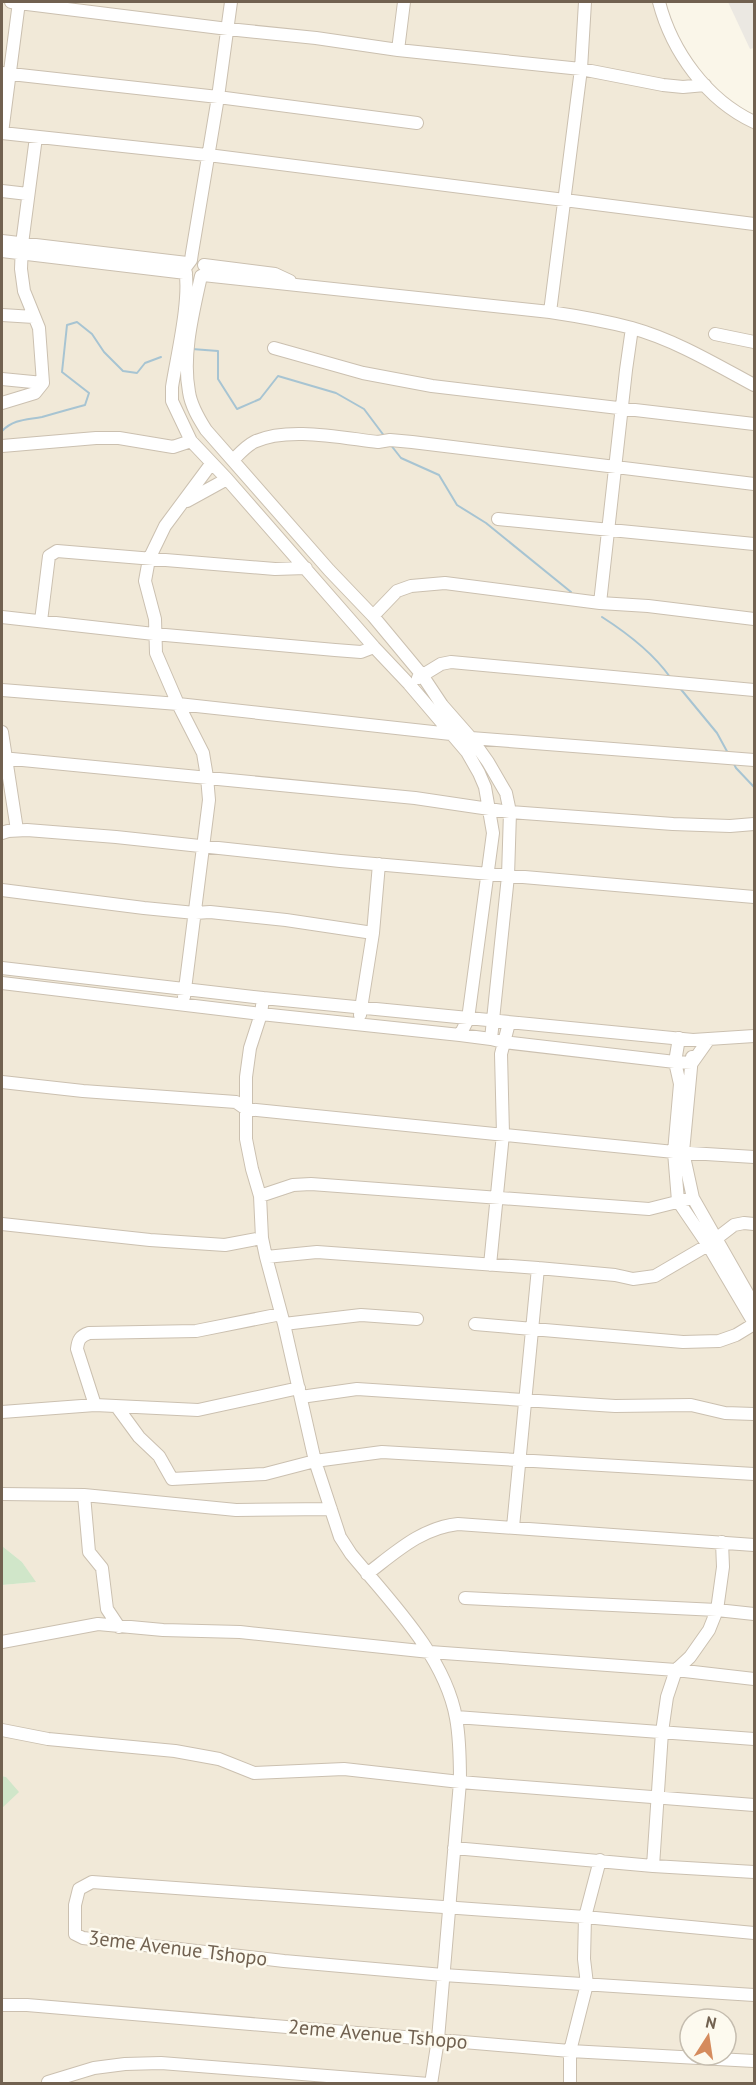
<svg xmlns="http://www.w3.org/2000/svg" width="756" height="2085" viewBox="0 0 756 2085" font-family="'PT Sans',sans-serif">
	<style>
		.residential { fill: #f1e9d8; fill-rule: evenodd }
		.industrial { fill: #ebe8e2 }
		.green { fill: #d0e6c9 }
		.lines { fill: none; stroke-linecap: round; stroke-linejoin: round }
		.stream { stroke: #a7c4d2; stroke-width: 2 }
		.minor-casing { stroke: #cbc0b0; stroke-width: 14 }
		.minor { stroke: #fff; stroke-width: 12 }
		.labels { text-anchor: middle; stroke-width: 5; stroke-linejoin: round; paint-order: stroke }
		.street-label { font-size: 20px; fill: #716150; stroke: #fdfaef }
	</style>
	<rect width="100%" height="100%" fill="#faf6e9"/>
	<path class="residential" d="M 2,2 L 662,2 L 670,28 L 707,95 L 754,121 L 754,2083 L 2,2084 L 2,1811 L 6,1777 L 2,1776 L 2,1585 L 35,1582 L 22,1562 L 2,1546 ZM 690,2019 L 726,2019 L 726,2055 L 690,2055 Z"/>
	<path class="industrial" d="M 728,2 L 754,2 L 754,48 L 750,49 Z"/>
	<path class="green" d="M 2,1546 L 22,1562 L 36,1582 L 2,1585 Z
		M 2,1776 L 6,1777 L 19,1792 L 2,1808 L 2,1811 Z"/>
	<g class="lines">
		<path class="stream" d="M 192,349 L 218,351 L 218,379 L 237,409 L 260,399 L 278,376 L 336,393 L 364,409 L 385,437
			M 2,431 C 14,419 26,420 42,417 C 56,413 70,409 85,405 L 89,393 L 62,372 L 67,325 L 77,322 L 92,334 L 104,352 L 123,371 L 137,373 L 145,363 L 161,357
			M 390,444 L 401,458 L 439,475 L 457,505 L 486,523 L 571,592
			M 602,617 C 627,633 653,653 670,677
			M 679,687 L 717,733 L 729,755
			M 733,762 L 736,768 L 754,787"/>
		<g class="minor-casing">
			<path id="minor" d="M 11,2 L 228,29 L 316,38 L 398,50 L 581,69 L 663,85 L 683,87 L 705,85
				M 231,2 L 218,97 L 192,253 L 191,260 L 185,268 C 191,299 177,355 172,387 L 172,401 L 191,441 L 227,479 L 374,647 L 409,684 L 467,752 L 479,773 L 485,787 L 493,833 L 468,1019 L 460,1035
				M 659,2 C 672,52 707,100 754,122
				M 398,50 L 404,2
				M 2,73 L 218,97 L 417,123
				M 2,133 L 216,156 L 754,224
				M 2,133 L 19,2
				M 2,191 L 28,194
				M 2,241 L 187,263
				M 2,251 L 186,273
				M 204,265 L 275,274 L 290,281
				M 203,275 L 550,312 C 577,316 605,321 632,328 C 675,340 715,364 754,385
				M 201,276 C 193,313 182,355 189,392 C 191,406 199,419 206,430 L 329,570 L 373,616 L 422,675 L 442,705 L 471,738 L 488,762 L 506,793 L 510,812 L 508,876 L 491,1039
				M 550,312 L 581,69 L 585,2
				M 2,315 L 34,317
				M 715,334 L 754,342
				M 274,348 L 363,373 L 432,386 L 754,424
				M 2,379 L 43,383
				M 2,403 L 35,393 L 43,383 L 39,328 L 24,291 L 21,269 L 22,244 L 36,137
				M 2,446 L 96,438 L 119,438 L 173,447 L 191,441
				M 233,460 C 239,454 246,446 254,442 C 287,426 342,438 378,442 L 390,440 L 412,442 L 754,484
				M 187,501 L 227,479
				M 498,519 L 754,544
				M 600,603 L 626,370 L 632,328
				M 373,616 L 397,591 L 411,586 L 445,583 L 600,603 L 648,606 L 754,619
				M 2,617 L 154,634 L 335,650 L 361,652 L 374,647
				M 41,621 L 49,556 L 57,551 L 275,569 L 306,568
				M 418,678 L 441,664 L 451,662 L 754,690
				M 2,690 L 178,704 L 451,734 L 471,738 L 754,760
				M 2,732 L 17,830
				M 2,758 L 415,798 L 510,812 L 673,824 L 730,826 L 754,824
				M 2,833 L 8,831 L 27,830 L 116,837 L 340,861 L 754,897
				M 2,890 L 144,908 L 195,913 L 210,912 L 286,920 L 373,933
				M 2,968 L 263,998 L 693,1040 L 754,1036
				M 2,983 L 261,1014 L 460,1035 L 491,1039 L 503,1042 L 675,1062 L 692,1063 L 709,1039
				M 184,997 L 209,800 L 207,777 L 203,753 L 178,704 L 156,653 L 155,619 L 145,581 L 149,559 L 165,526 L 211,464
				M 263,998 L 261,1014 L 250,1048 L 246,1077 L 246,1139 L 252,1169 L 260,1196 L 262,1238 L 266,1257 L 284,1324 L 315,1461 L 340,1537 L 351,1554 C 390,1601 445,1656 456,1718 C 460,1739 460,1761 460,1782 L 438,2039 L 431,2084
				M 360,1015 L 373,933 L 379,864
				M 679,1038 L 675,1062 L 680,1084 L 674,1152 L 678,1201 L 708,1245 L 754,1323
				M 692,1057 L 683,1152 L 693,1198 L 754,1305
				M 2,1082 L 83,1091 L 236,1102 L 246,1109 L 674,1152 L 754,1157
				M 260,1196 L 293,1185 L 311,1184 L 649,1209 L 693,1198
				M 2,1224 L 150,1240 L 225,1245 L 262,1238
				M 266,1257 L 317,1252 L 538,1268 L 615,1275 L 633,1279 L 655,1276 L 708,1245 L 734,1225 L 744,1223 L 754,1224
				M 490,1265 L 503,1134 L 501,1054 L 509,1023
				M 284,1324 L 361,1315 L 417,1319
				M 475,1324 L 683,1342 L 719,1341 L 736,1335 L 754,1324
				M 301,1397 L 357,1389 L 615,1406 L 691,1405 L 725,1413 L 754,1414
				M 95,1405 L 77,1349 C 78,1340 80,1336 89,1333 L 196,1331 L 281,1314
				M 117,1407 L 139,1437 L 159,1456 L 172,1479 L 265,1474 L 315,1461 L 382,1452 L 754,1474
				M 2,1412 L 95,1405 L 198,1410 L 299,1388
				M 2,1494 L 84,1495 L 236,1510 L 331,1509
				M 84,1495 L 89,1552 L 102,1568 L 107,1609 L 119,1627
				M 513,1527 L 538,1268
				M 367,1574 C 396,1552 421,1528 458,1524 L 754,1545
				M 465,1598 L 717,1610 L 754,1614
				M 2,1642 L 98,1624 L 163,1630 L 240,1632 L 430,1652 L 676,1670 L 754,1679
				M 456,1717 L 754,1739
				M 2,1730 L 48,1739 L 175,1751 L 219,1759 L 254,1773 L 344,1769 L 460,1782 L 754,1805
				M 454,1848 L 653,1866 L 754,1872
				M 653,1866 L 662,1732 L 667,1697 L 676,1670 L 690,1657 L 709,1630 L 717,1610 L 723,1567 L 722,1542
				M 754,1933 L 585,1917 L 92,1882 L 79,1889 L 75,1905 L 75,1934 L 83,1938 L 284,1961 L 443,1975 L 754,1995
				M 2,2005 L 27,2005 L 570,2051 L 754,2061
				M 48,2082 L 94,2068 L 125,2064 L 161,2063 L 429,2084
				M 570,2084 L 570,2051 L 587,1984 L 584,1959 L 585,1917 L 600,1860"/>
		</g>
		<use href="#minor" class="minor"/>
	</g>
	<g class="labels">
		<g class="street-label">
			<text transform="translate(178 1948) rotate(7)" y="7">3eme Avenue Tshopo</text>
			<text transform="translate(378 2034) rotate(5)" y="7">2eme Avenue Tshopo</text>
		</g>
	</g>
	<rect width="756" height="2085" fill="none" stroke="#716150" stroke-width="6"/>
	<g transform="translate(708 2037) rotate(12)"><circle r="28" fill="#fdfaef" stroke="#c5bdaf" stroke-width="1.5"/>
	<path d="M0-4.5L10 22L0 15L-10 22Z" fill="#d58b5d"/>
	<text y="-9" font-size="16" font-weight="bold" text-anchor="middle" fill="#716150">N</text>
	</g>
</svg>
